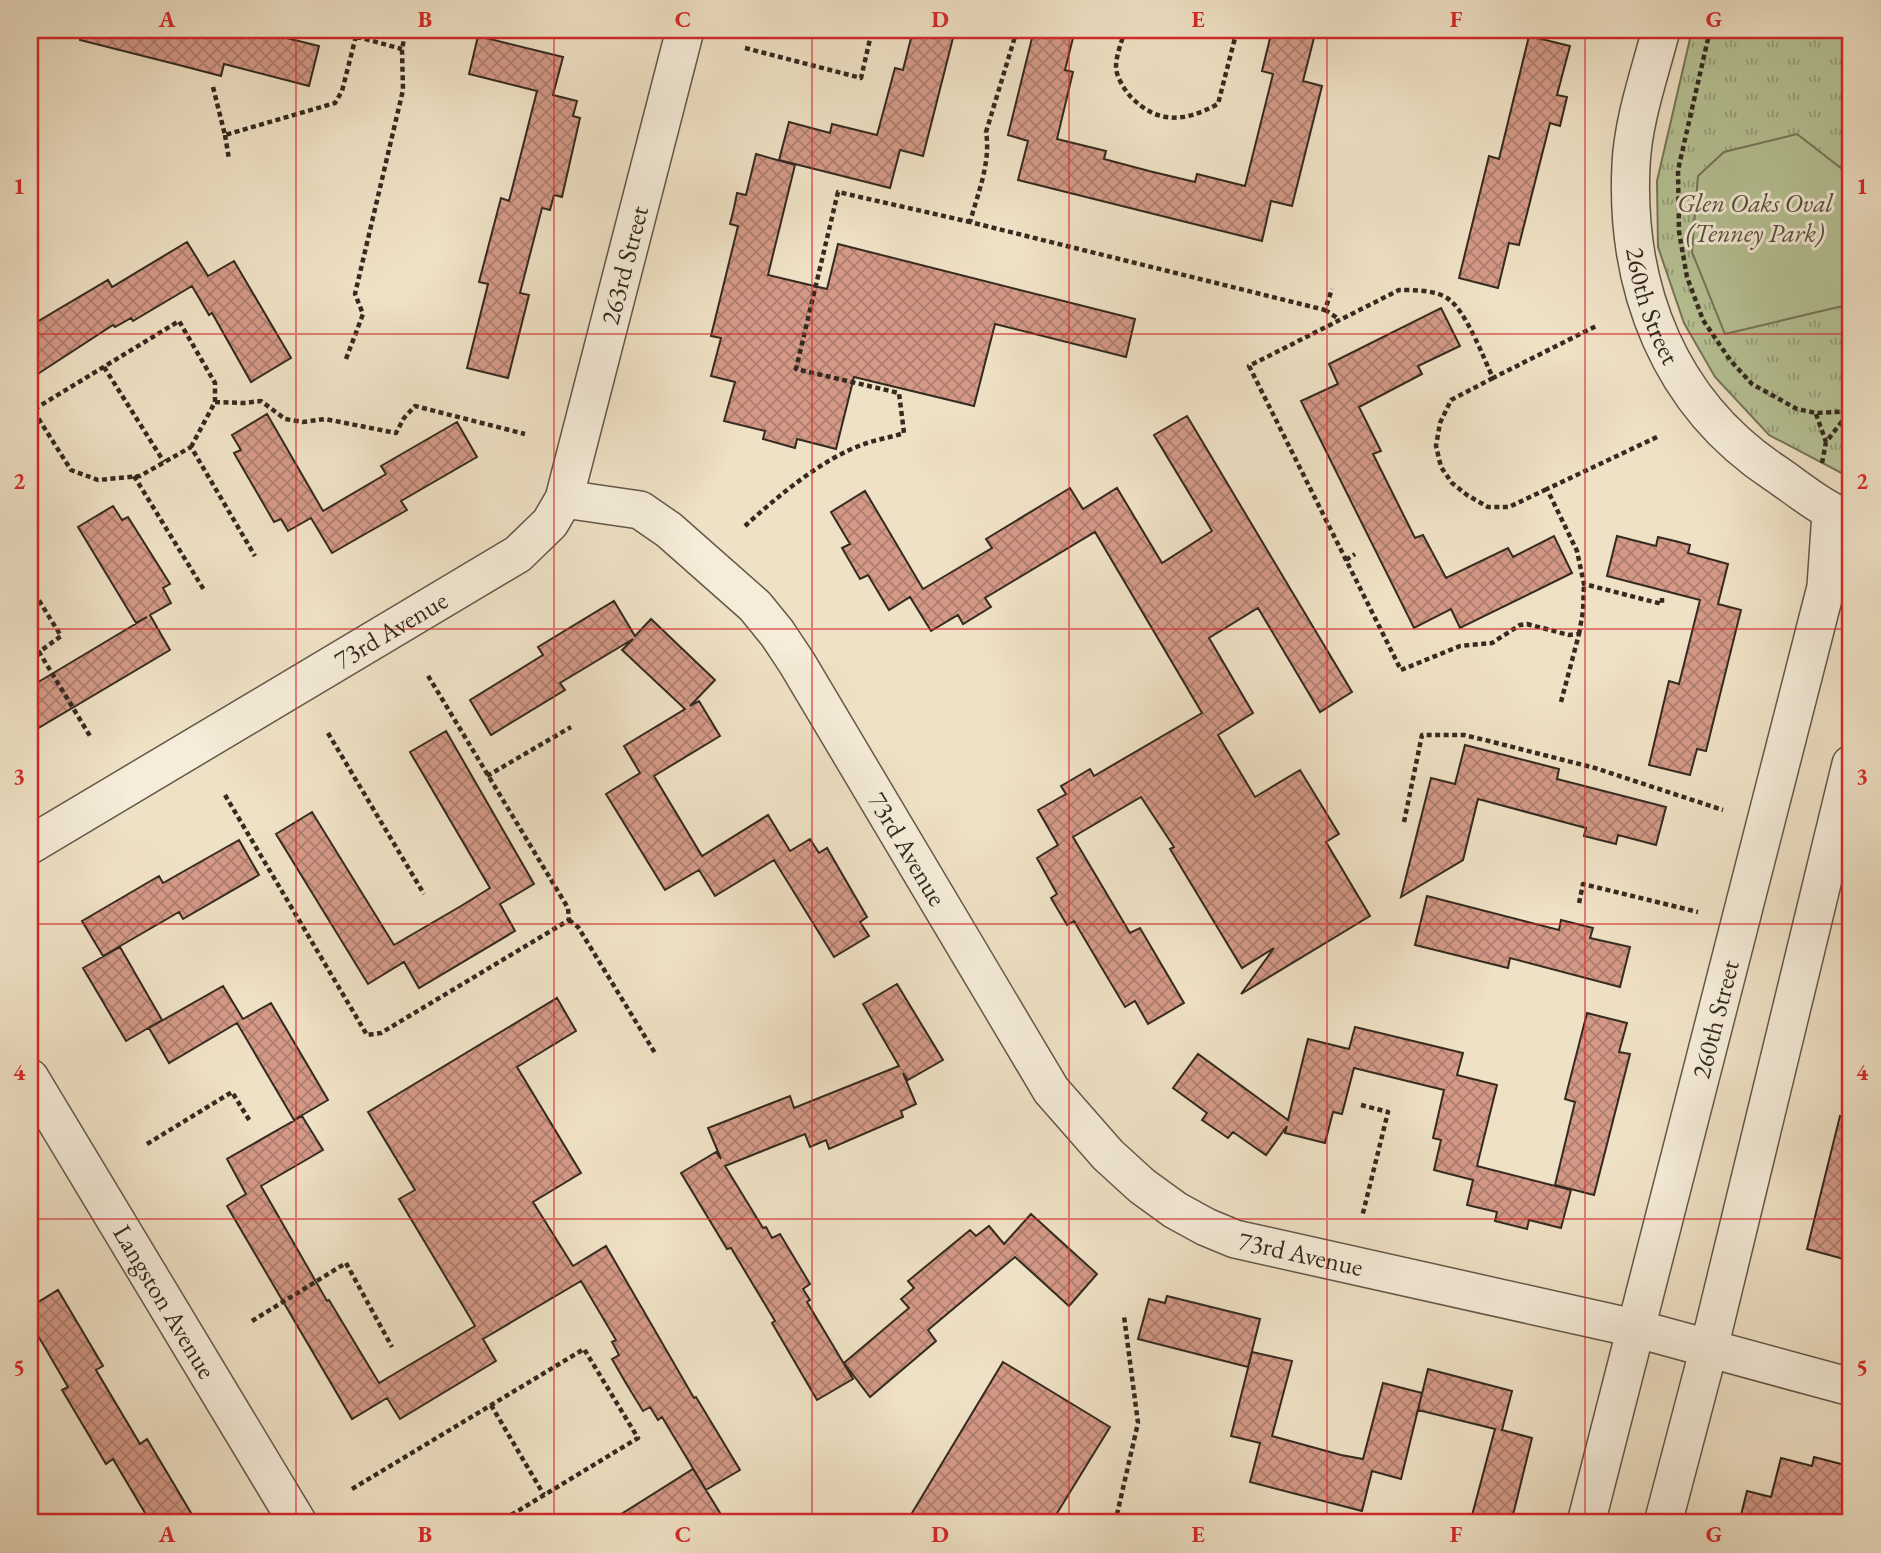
<svg xmlns="http://www.w3.org/2000/svg" width="1881" height="1553" viewBox="0 0 1881 1553" font-family="'EB Garamond',serif">
	<style>
		.park { fill: url(#park-tufts); stroke: #76765a; stroke-width: 2 }
		.pitch { fill: #b7c396; stroke: #76765a; stroke-width: 2 }
		.building { fill: url(#building-cross-hatch); stroke: #342a1f; stroke-width: 2 }
		.lines { fill: none; stroke-linecap: round; stroke-linejoin: round }
		.minor-casing { stroke: #635848; stroke-width: 40 }
		.path { stroke: #342a1f; stroke-width: 4.5; stroke-dasharray: 5 3.5; stroke-linecap: butt }
		.minor { stroke: #f5ecd9; stroke-width: 37 }
		.grid { fill: none; stroke: #d62828; stroke-width: 2; stroke-opacity: 0.55 }
		.labels { text-anchor: middle; stroke-width: 6; stroke-linejoin: round; paint-order: stroke }
		.park-label { font-size: 26px; font-style: italic; fill: #55503d; stroke: #f5ecd9 }
		.street-label { font-size: 26px; fill: #342a1f; stroke: #f5ecd9 }
		.neatline { fill: none; stroke: #d62828; stroke-width: 2.5 }
		.grid-label { font-size: 23px; text-anchor: middle; font-weight: bold; fill: #d62828 }
	</style>
	<defs>
		<pattern id="park-tufts" width="24" height="20" patternUnits="userSpaceOnUse" patternTransform="scale(1.75)"><rect width="24" height="20" fill="#b7c396"/><path d="M3 7l-1-3M5 7V3M7 7l1-3M15 17l-1-3M17 17v-4M19 17l1-3" fill="none" stroke="#969f7a"/></pattern>
		<pattern id="building-cross-hatch" width="8" height="8" patternUnits="userSpaceOnUse" patternTransform="scale(1.75)"><rect width="8" height="8" fill="#d49987"/><path d="M0 0l8 8M0 8l8-8" fill="none" stroke="#ad7d6e"/></pattern>
	</defs>
	<rect width="100%" height="100%" fill="#efe1c5"/>
	<filter id="stains"><feTurbulence type="fractalNoise" baseFrequency=".00286" numOctaves="4"/><feColorMatrix values="0 0 0 0 .2 0 0 0 0 .09 0 0 0 0 .02 0 0 0 .5 -.17"/></filter>
	<radialGradient id="worn" r=".72"><stop offset=".6" stop-color="#630" stop-opacity="0"/><stop offset="1" stop-color="#630" stop-opacity=".3"/></radialGradient>
	<path class="park" d="M 1692,30 L 1851,30 L 1851,478 L 1769,435 L 1715,377 L 1684,323 L 1658,247 L 1657,181 Z"/>
	<path class="pitch" d="M 1797,134 L 1851,176 L 1851,304 L 1725,334 L 1692,252 L 1698,176 L 1724,152 Z"/>
	<path class="building" d="M 81,30 L 254,30 L 319,46 L 309,86 L 224,64 L 221,76 L 179,65 L 80,40 Z
		M 913,30 L 935,30 L 954,34 L 923,156 L 900,150 L 890,188 L 779,160 L 789,122 L 830,133 L 832,124 L 877,135 L 895,68 L 903,70 Z
		M 1034,30 L 1075,30 L 1065,70 L 1073,72 L 1057,139 L 1106,151 L 1104,159 L 1149,171 L 1195,182 L 1197,174 L 1245,186 L 1273,74 L 1262,71 L 1272,30 L 1316,30 L 1303,81 L 1322,86 L 1292,206 L 1271,201 L 1262,241 L 1018,180 L 1028,141 L 1008,135 Z
		M 478,36 L 563,57 L 553,95 L 577,101 L 573,116 L 580,118 L 562,197 L 554,195 L 550,210 L 542,208 L 520,293 L 529,295 L 508,378 L 467,368 L 488,284 L 479,282 L 501,198 L 509,201 L 537,91 L 469,74 Z
		M 1529,36 L 1570,46 L 1557,95 L 1567,97 L 1560,126 L 1550,123 L 1519,245 L 1509,243 L 1498,288 L 1459,278 L 1489,156 L 1499,159 Z
		M 756,154 L 795,165 L 768,275 L 827,289 L 838,244 L 1135,319 L 1126,357 L 995,324 L 974,406 L 854,377 L 836,449 L 797,439 L 795,448 L 763,439 L 765,431 L 724,421 L 735,382 L 711,376 L 721,338 L 711,336 L 738,226 L 730,224 L 734,208 L 737,193 L 746,195 Z
		M 187,242 L 208,276 L 234,261 L 291,358 L 251,382 L 212,313 L 209,315 L 192,286 L 133,321 L 131,318 L 115,327 L 113,325 L 30,379 L 30,326 L 108,280 L 112,287 Z
		M 1441,308 L 1460,346 L 1418,366 L 1422,374 L 1359,407 L 1381,451 L 1373,454 L 1415,538 L 1423,535 L 1446,578 L 1508,548 L 1513,557 L 1554,536 L 1572,573 L 1460,628 L 1451,609 L 1414,628 L 1301,401 L 1338,384 L 1329,364 Z
		M 267,414 L 323,511 L 386,474 L 381,466 L 457,422 L 477,457 L 401,501 L 407,510 L 332,553 L 311,518 L 288,531 L 281,519 L 274,522 L 234,453 L 241,450 L 232,435 Z
		M 1187,416 L 1352,692 L 1320,712 L 1258,608 L 1209,638 L 1253,713 L 1218,735 L 1255,797 L 1300,770 L 1339,834 L 1326,842 L 1370,916 L 1241,994 L 1274,948 L 1242,968 L 1170,849 L 1174,847 L 1141,797 L 1073,837 L 1130,933 L 1140,928 L 1184,1003 L 1148,1024 L 1135,1001 L 1125,1007 L 1074,921 L 1067,925 L 1051,898 L 1057,894 L 1037,858 L 1058,845 L 1038,810 L 1066,794 L 1061,786 L 1090,769 L 1094,776 L 1202,713 L 1095,532 L 985,598 L 991,607 L 963,624 L 958,615 L 931,631 L 910,597 L 889,610 L 868,575 L 860,579 L 842,548 L 850,544 L 831,512 L 865,491 L 923,589 L 992,548 L 986,539 L 1070,488 L 1083,509 L 1117,488 L 1162,563 L 1212,531 L 1154,435 Z
		M 113,506 L 122,520 L 128,517 L 170,584 L 163,588 L 171,603 L 150,615 L 170,650 L 30,733 L 30,687 L 147,617 L 136,623 L 78,527 Z
		M 1617,536 L 1656,546 L 1658,537 L 1675,541 L 1690,545 L 1688,553 L 1728,564 L 1718,604 L 1741,610 L 1706,751 L 1697,749 L 1690,775 L 1649,765 L 1669,681 L 1679,684 L 1700,600 L 1607,576 Z
		M 614,601 L 635,636 L 651,619 L 715,680 L 690,706 L 699,701 L 720,736 L 654,776 L 702,856 L 768,815 L 790,851 L 810,839 L 819,853 L 827,848 L 867,917 L 860,922 L 869,936 L 834,957 L 774,860 L 715,896 L 699,870 L 665,890 L 606,794 L 640,773 L 624,746 L 685,709 L 622,650 L 633,639 L 560,683 L 565,690 L 491,735 L 470,700 L 543,655 L 538,647 Z
		M 446,731 L 534,884 L 500,904 L 515,931 L 419,988 L 404,962 L 368,984 L 276,834 L 312,812 L 394,945 L 461,906 L 490,888 L 410,752 Z
		M 1465,745 L 1559,769 L 1557,779 L 1666,807 L 1656,845 L 1618,835 L 1616,844 L 1584,836 L 1586,828 L 1478,799 L 1463,860 L 1401,897 L 1431,778 L 1455,784 Z
		M 239,840 L 259,875 L 183,919 L 179,912 L 103,956 L 82,921 L 159,876 L 163,883 Z
		M 1427,896 L 1559,930 L 1561,920 L 1593,928 L 1590,938 L 1630,947 L 1620,987 L 1510,958 L 1508,968 L 1415,945 Z
		M 120,947 L 162,1020 L 126,1041 L 83,968 Z
		M 897,984 L 943,1060 L 908,1080 L 903,1073 L 916,1104 L 901,1111 L 903,1117 L 829,1149 L 826,1140 L 810,1147 L 805,1134 L 725,1166 L 763,1228 L 766,1227 L 772,1238 L 780,1234 L 810,1284 L 803,1289 L 810,1300 L 807,1302 L 853,1379 L 817,1400 L 772,1323 L 775,1321 L 731,1248 L 727,1249 L 681,1173 L 716,1152 L 721,1159 L 708,1128 L 790,1096 L 794,1108 L 899,1066 L 863,1004 Z
		M 223,986 L 243,1019 L 271,1003 L 328,1100 L 294,1120 L 237,1023 L 169,1063 L 149,1028 Z
		M 557,998 L 576,1031 L 517,1067 L 581,1173 L 533,1202 L 573,1266 L 606,1246 L 694,1398 L 696,1397 L 740,1470 L 706,1490 L 662,1417 L 658,1420 L 650,1407 L 643,1411 L 627,1385 L 612,1359 L 619,1355 L 612,1342 L 616,1340 L 581,1281 L 483,1339 L 496,1361 L 400,1419 L 387,1398 L 352,1419 L 227,1206 L 246,1194 L 227,1159 L 302,1116 L 323,1150 L 261,1186 L 327,1301 L 329,1300 L 379,1383 L 475,1326 L 399,1199 L 415,1190 L 368,1112 Z
		M 1587,1013 L 1627,1023 L 1619,1052 L 1630,1054 L 1594,1195 L 1555,1185 L 1575,1102 L 1565,1099 Z
		M 1355,1027 L 1463,1053 L 1457,1075 L 1497,1085 L 1477,1166 L 1571,1190 L 1561,1228 L 1529,1220 L 1527,1229 L 1495,1221 L 1497,1212 L 1467,1205 L 1473,1180 L 1434,1170 L 1441,1140 L 1433,1138 L 1444,1090 L 1354,1068 L 1342,1114 L 1333,1112 L 1325,1143 L 1285,1133 L 1287,1126 L 1266,1155 L 1233,1132 L 1228,1138 L 1202,1120 L 1207,1113 L 1173,1088 L 1198,1054 L 1288,1120 L 1308,1039 L 1349,1049 Z
		M 1840,1116 L 1851,1118 L 1851,1261 L 1807,1249 Z
		M 1031,1214 L 1097,1274 L 1069,1306 L 1015,1257 L 928,1330 L 936,1341 L 870,1397 L 844,1363 L 909,1308 L 901,1299 L 914,1288 L 908,1281 L 970,1230 L 976,1236 L 989,1226 L 1004,1244 Z
		M 58,1290 L 103,1366 L 96,1370 L 140,1444 L 147,1439 L 197,1523 L 151,1523 L 113,1459 L 106,1464 L 62,1390 L 68,1387 L 30,1322 L 30,1307 Z
		M 1167,1296 L 1260,1319 L 1248,1367 L 1138,1339 L 1149,1299 L 1165,1303 Z
		M 1252,1352 L 1292,1361 L 1272,1436 L 1341,1455 L 1363,1459 L 1383,1383 L 1422,1393 L 1401,1479 L 1372,1471 L 1362,1511 L 1250,1482 L 1260,1443 L 1231,1436 Z
		M 1003,1362 L 1110,1427 L 1051,1523 L 906,1523 Z
		M 1428,1369 L 1512,1391 L 1502,1430 L 1532,1438 L 1511,1523 L 1470,1523 L 1495,1429 L 1418,1410 Z
		M 1814,1457 L 1845,1465 L 1842,1474 L 1851,1476 L 1851,1518 L 1834,1514 L 1832,1523 L 1739,1523 L 1747,1491 L 1771,1497 L 1781,1458 L 1812,1466 Z
		M 693,1469 L 720,1513 L 702,1523 L 607,1523 Z"/>
	<g class="lines">
		<g class="minor-casing">
			<g id="minor">
				<path id="s1" d="M 1661,30 C 1650,73 1633,120 1631,165 C 1625,288 1669,403 1775,473 C 1800,490 1823,510 1851,520"/>
				<path id="s2" d="M 564,499 L 640,510 L 669,530 L 755,606 L 777,633 L 797,663 L 1051,1090 L 1108,1155 L 1142,1186 L 1175,1210 L 1206,1227 L 1235,1239 L 1634,1328 L 1851,1387"/>
				<path id="s3" d="M 30,845 L 518,554 L 550,523 L 564,499 L 685,30"/>
				<path id="s4" d="M 30,1078 L 298,1523"/>
				<path id="s5" d="M 1586,1523 L 1826,587 L 1831,513"/>
				<path d="M 1663,1523 L 1709,1348 L 1851,764"/>
			</g>
		</g>
		<path class="path" d="M 332,30 L 402,49
			M 1017,30 L 986,132 C 991,162 978,193 970,222 L 1325,310 L 1332,289
			M 1125,30 C 1122,41 1116,55 1116,67 C 1116,76 1124,89 1130,96 C 1158,125 1184,122 1218,104 L 1237,30
			M 1710,30 L 1678,170 L 1679,232 L 1687,277 L 1703,320 L 1730,360 L 1752,384 L 1797,409 L 1816,413 L 1851,411
			M 745,48 L 861,78 L 870,39
			M 213,87 L 225,135 L 335,103 L 342,91 L 356,36
			M 225,135 L 229,159
			M 1325,310 L 1339,319
			M 346,359 L 363,314 L 355,294 L 403,90 L 402,49 L 406,30
			M 104,367 L 164,462
			M 1493,378 L 1451,400 L 1440,423 L 1436,446 L 1441,467 L 1452,483 L 1467,495 L 1488,507 L 1509,507 L 1547,489
			M 215,402 L 244,403 L 261,401 L 285,419 L 303,422 L 325,419 L 396,433 L 404,418 L 415,406 L 525,434
			M 1816,414 L 1826,442
			M 1657,437 L 1547,489 L 1577,551 L 1584,584 L 1662,604 L 1662,598
			M 191,447 L 215,402 L 215,383 L 179,321 L 33,410 L 71,470 L 98,480 L 140,476 L 191,447 L 255,556
			M 1822,463 L 1826,442 L 1847,415 L 1851,413
			M 134,476 L 204,590
			M 745,526 C 778,496 824,457 867,443 C 879,439 892,437 904,433 L 899,393 L 796,369 L 838,192 L 970,222
			M 1346,560 L 1355,554
			M 30,586 L 61,636 L 39,652
			M 1579,634 L 1583,611 L 1584,584
			M 30,654 L 39,652 L 90,736
			M 1561,702 L 1579,634 L 1569,635 L 1527,624 L 1520,625 L 1492,643 L 1460,646 L 1401,670 L 1249,366 L 1399,290 C 1413,290 1435,290 1447,298 C 1466,310 1483,357 1493,378 L 1596,326
			M 328,733 L 424,894
			M 487,776 L 571,727
			M 225,795 L 367,1035 L 381,1033 L 569,920 L 568,908 L 427,674
			M 1404,822 L 1422,735 L 1464,735 L 1489,741 L 1595,768 L 1723,810
			M 1579,903 L 1583,884 L 1698,912
			M 569,920 L 578,927 L 655,1053
			M 1361,1105 L 1388,1112 L 1362,1217
			M 147,1144 L 232,1092 L 251,1123
			M 30,1201 L 36,1197
			M 252,1321 L 346,1263 L 392,1347
			M 491,1405 L 544,1495
			M 352,1489 L 584,1349 L 638,1438 L 498,1523
			M 1115,1523 L 1138,1423 L 1124,1316"/>
		<use href="#minor" class="minor"/>
	</g>
	<path class="grid" d="M 296,30 L 296,1523M 554,30 L 554,1523M 812,30 L 812,1523M 1069,30 L 1069,1523M 1327,30 L 1327,1523M 1585,30 L 1585,1523M 30,334 L 1851,334M 30,629 L 1851,629M 30,924 L 1851,924M 30,1219 L 1851,1219"/>
	<g class="labels">
		<g class="park-label">
			<text x="1755" y="212">Glen Oaks Oval<tspan x="1755" dy="30">(Tenney Park)</tspan></text>
		</g>
		<g class="street-label">
			<text dy="9" stroke="none"><textPath href="#s3" startOffset="882">263rd Street</textPath></text>
			<text dy="9" stroke="none"><textPath href="#s1" startOffset="282">260th Street</textPath></text>
			<text dy="9" stroke="none"><textPath href="#s3" startOffset="420">73rd Avenue</textPath></text>
			<text dy="9" stroke="none"><textPath href="#s2" startOffset="514">73rd Avenue</textPath></text>
			<text dy="9" stroke="none"><textPath href="#s5" startOffset="520">260th Street</textPath></text>
			<text dy="9" stroke="none"><textPath href="#s2" startOffset="1102">73rd Avenue</textPath></text>
			<text dy="9" stroke="none"><textPath href="#s4" startOffset="261">Langston Avenue</textPath></text>
		</g>
	</g>
	<rect width="1881" height="1553" fill="none" stroke="#efe1c5" stroke-width="77"/>
	<rect x="38" y="38" width="1804" height="1476" class="neatline"/>
	<g class="grid-label">
		<text x="167" y="27">A</text>
		<text x="425" y="27">B</text>
		<text x="683" y="27">C</text>
		<text x="940" y="27">D</text>
		<text x="1198" y="27">E</text>
		<text x="1456" y="27">F</text>
		<text x="1714" y="27">G</text>
		<text x="19" y="194">1</text>
		<text x="1862" y="194">1</text>
		<text x="19" y="489">2</text>
		<text x="1862" y="489">2</text>
		<text x="19" y="784">3</text>
		<text x="1862" y="784">3</text>
		<text x="19" y="1080">4</text>
		<text x="1862" y="1080">4</text>
		<text x="19" y="1375">5</text>
		<text x="1862" y="1375">5</text>
		<text x="167" y="1542">A</text>
		<text x="425" y="1542">B</text>
		<text x="683" y="1542">C</text>
		<text x="940" y="1542">D</text>
		<text x="1198" y="1542">E</text>
		<text x="1456" y="1542">F</text>
		<text x="1714" y="1542">G</text>
	</g>
	<rect width="100%" height="100%" filter="url(#stains)"/>
	<rect width="100%" height="100%" fill="url(#worn)"/>
</svg>
